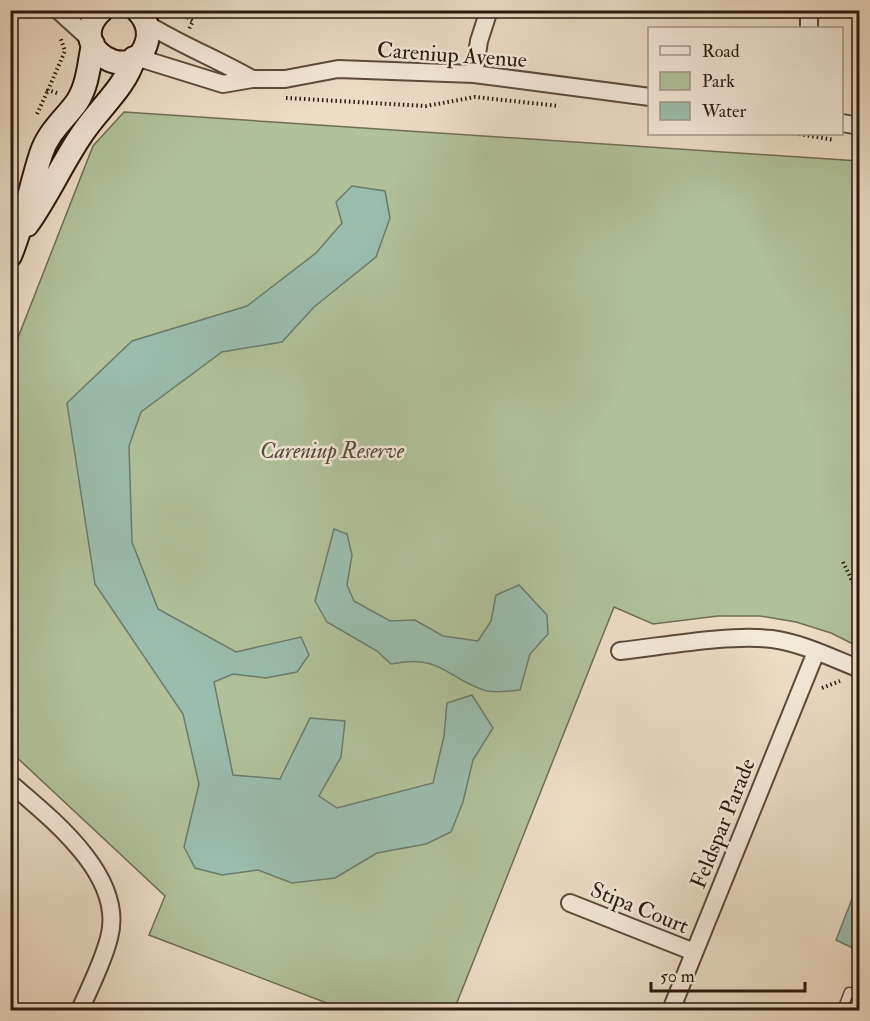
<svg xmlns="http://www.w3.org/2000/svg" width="870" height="1021" viewBox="0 0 870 1021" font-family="'IM FELL Double Pica',serif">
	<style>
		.green { fill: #b1c29a; stroke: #6e6e53; stroke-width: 1.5 }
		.water { fill: #9abdae; stroke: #6d7b6d; stroke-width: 1.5 }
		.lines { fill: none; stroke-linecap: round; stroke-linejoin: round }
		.lane-casing { stroke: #5a4a3a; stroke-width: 11 }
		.street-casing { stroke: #5a4a3a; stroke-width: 20 }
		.secondary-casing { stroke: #2a190c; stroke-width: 26 }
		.path { stroke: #2a190c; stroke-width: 4; stroke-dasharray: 1.5 3; stroke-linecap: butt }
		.lane { stroke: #f3e9d9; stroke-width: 8 }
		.street { stroke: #f3e9d9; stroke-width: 16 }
		.secondary { stroke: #f3e9d9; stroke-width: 22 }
		.labels { text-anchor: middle; stroke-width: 5; stroke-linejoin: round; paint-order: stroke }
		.street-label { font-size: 22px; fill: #2a190c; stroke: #f3e9d9 }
		.park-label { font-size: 22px; font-style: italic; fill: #524c37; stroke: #f3e9d9 }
	</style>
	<rect width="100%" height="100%" fill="#ecddc5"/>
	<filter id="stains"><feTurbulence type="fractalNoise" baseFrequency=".00333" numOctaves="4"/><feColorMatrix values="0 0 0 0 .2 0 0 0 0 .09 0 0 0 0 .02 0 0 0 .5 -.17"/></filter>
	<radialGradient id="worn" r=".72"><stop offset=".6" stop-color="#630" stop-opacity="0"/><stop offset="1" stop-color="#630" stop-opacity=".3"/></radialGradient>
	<path class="green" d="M 124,112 L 859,161 L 859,647 L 831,633 L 796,622 L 760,616 L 718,616 L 653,624 L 614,607 L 454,1010 L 345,1010 L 149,935 L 165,896 L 11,752 L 10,358 L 93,146 Z"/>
	<path class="water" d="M 352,186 L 385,191 L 390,218 L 376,257 L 314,307 L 282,342 L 222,352 L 141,412 L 129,446 L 132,542 L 158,609 L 236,652 L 301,637 L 309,655 L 297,672 L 266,678 L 233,674 L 214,682 L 233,775 L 280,779 L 310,718 L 345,721 L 341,757 L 319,796 L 337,808 L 433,783 L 444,736 L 447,703 L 472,695 L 493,728 L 473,760 L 463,802 L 451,832 L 426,844 L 377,853 L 335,878 L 292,883 L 258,870 L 222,875 L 195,868 L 184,847 L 199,784 L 183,714 L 95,584 L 67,403 L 132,341 L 247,306 L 316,253 L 342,223 L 336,202 Z
		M 334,529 L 347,534 L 352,555 L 347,585 L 354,601 L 390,621 L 415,620 L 443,636 L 478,641 L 491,621 L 496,595 L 519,585 L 547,615 L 548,634 L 530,654 L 520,690 C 509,691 498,693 487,691 C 446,679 442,653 391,664 L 377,651 L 327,622 L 315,601 Z
		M 859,881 L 859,951 L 836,940 Z"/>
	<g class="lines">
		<g class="lane-casing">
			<path id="lane" d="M 842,1010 L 849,992 L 860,996"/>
		</g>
		<g class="street-casing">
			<path id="street" d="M 58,10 L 91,40
				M 809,10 L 809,28
				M 147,24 C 181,45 217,59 252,79
				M 136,57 L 223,84 L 252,79 L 285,79 L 338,69 L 474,74 L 650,97
				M 474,74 L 479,41 L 489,10
				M 842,123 L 860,126
				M 620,651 C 665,646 729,634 772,639 C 802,643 832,658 860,669
				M 10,783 C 52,819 126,877 109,938 C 103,962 90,987 80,1010
				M 570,903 L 694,952
				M 671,1010 L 816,652"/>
		</g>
		<g class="secondary-casing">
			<path id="secondary" d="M 102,10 C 61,47 135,89 147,41 C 150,29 146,19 137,10
				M 27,225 C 48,196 62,163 82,134 C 99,108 125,88 134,58
				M 10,256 C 24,223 30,188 41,154 C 48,132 64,120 77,102 C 88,85 89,64 93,44"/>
		</g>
		<path class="path" d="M 176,10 L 193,21 L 189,29
			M 57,93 L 48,90 L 65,51 L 60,37
			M 286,98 L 426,106 L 475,97 L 559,106
			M 37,114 L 48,90
			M 799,134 L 834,140
			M 10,166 L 17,156
			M 843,562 L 860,597
			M 855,647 L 860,636
			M 822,688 L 840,681"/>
		<use href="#lane" class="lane"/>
		<use href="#street" class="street"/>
		<use href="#secondary" class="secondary"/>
	</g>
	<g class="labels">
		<g class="street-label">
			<text transform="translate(452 54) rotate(4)" y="8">Careniup Avenue</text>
			<text transform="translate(722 823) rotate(-68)" y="8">Feldspar Parade</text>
			<text transform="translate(640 907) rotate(22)" y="8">Stipa Court</text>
		</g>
		<g class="park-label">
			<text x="332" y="458">Careniup Reserve</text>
		</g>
	</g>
	<rect width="870" height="1021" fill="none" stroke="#ecddc5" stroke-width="36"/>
	<rect x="12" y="12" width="846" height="997" fill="none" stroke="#2a190c" stroke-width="3"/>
	<rect x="18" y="18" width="834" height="985" fill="none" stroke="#2a190c" stroke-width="1.5"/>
	<rect x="648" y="27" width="195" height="108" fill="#f3e9d9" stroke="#a39687" stroke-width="1.5"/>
	<rect x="660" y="46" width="30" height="9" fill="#f3e9d9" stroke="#a39687" stroke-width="1.5"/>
	<text x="702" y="57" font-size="18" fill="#2a190c">Road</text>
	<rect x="660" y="72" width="30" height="18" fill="#b1c29a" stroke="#a39687" stroke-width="1.5"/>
	<text x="702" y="87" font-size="18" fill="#2a190c">Park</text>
	<rect x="660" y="102" width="30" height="18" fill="#9abdae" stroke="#a39687" stroke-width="1.5"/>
	<text x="702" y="117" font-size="18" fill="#2a190c">Water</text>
	<path d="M651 982v9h154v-9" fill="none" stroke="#2a190c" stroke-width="3"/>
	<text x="660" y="982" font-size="18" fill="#2a190c" stroke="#f3e9d9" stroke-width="4.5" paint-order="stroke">50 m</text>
	<rect width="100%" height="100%" filter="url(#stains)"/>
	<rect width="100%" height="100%" fill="url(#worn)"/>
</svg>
